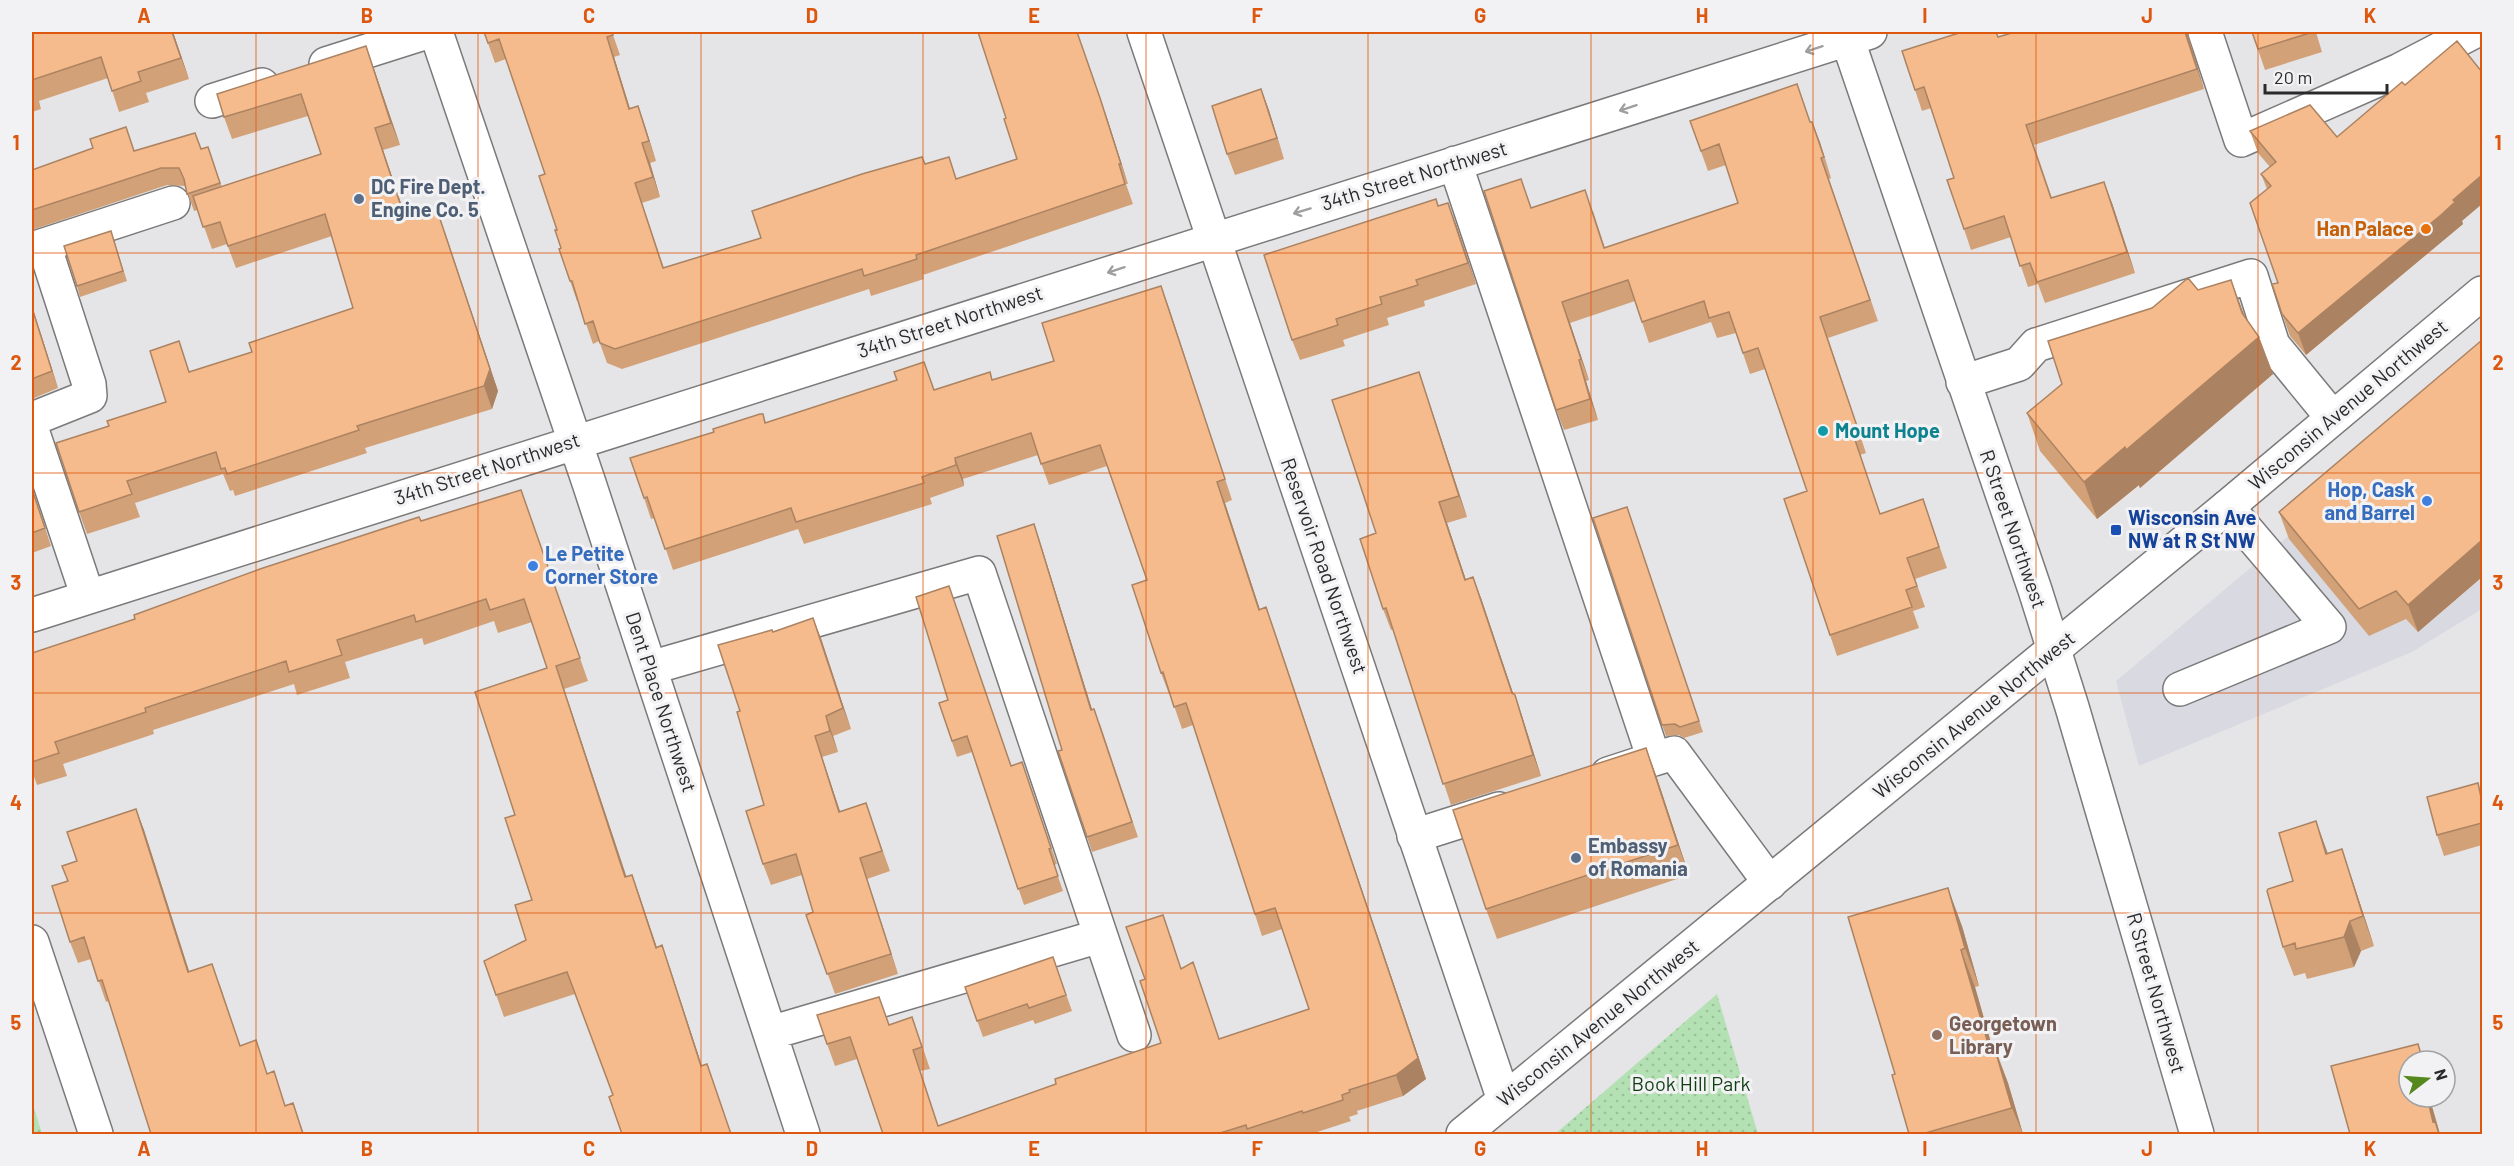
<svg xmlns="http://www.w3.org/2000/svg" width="2514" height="1166" viewBox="0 0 2514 1166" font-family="Barlow,sans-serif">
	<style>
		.built { fill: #d9d9e2 }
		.park { fill: url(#park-dots) }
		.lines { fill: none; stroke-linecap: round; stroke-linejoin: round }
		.minor-casing { stroke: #7a7a7b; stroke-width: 36 }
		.major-casing { stroke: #7a7a7b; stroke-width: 36 }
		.minor { stroke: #fff; stroke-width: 33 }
		.major { stroke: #fff; stroke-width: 33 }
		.wall { fill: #d3a178 }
		.shaded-wall { fill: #ac8362 }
		.building { fill: #f5bb8c; stroke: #ac8362; stroke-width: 1.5 }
		.oneway { stroke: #9f9fa0 }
		.grid { fill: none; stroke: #de570e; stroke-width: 1.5; stroke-opacity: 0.55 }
		.service-dot { fill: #5c6f8a; stroke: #f2f2f4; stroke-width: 2 }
		.food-dot { fill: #e8710a; stroke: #f2f2f4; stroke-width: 2 }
		.culture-dot { fill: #0f9aa8; stroke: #f2f2f4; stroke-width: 2 }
		.shop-dot { fill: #3f7fe0; stroke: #f2f2f4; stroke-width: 2 }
		.transit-dot { fill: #1a4fb4; stroke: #f2f2f4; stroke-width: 2 }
		.education-dot { fill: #8d6e63; stroke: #f2f2f4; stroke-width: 2 }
		.labels { text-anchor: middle; stroke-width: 6; stroke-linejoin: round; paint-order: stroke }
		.street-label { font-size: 20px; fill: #2a2a2b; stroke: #f2f2f4 }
		.service-label { font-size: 20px; font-weight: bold; fill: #4e5e75; stroke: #f2f2f4; text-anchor: start }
		.food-label { font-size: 20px; font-weight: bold; fill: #c56008; stroke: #f2f2f4; text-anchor: end }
		.culture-label { font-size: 20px; font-weight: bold; fill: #0d838f; stroke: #f2f2f4; text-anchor: start }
		.shop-label { font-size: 20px; font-weight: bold; fill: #366cbe; stroke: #f2f2f4; text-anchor: end }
		.transit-label { font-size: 20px; font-weight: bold; fill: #164399; stroke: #f2f2f4; text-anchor: start }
		.education-label { font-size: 20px; font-weight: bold; fill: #785e54; stroke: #f2f2f4; text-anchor: start }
		.park-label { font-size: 20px; fill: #0f3e12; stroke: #f2f2f4 }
		.neatline { fill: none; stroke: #de570e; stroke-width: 2 }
		.grid-label { font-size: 20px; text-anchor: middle; font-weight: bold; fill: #de570e }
	</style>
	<defs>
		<pattern id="park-dots" width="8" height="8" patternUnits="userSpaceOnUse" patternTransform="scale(1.5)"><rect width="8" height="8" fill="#b4e1b3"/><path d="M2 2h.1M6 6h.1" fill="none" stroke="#9bc19a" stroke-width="1.8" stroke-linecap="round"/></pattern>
	</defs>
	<rect width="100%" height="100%" fill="#e5e5e7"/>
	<path class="built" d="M 2482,373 L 2482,609 L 2412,652 L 2139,766 L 2116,681 Z"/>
	<path class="park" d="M 1717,994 L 1758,1134 L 1555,1134 Z
		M 32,1101 L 42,1134 L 32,1134 Z"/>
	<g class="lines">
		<g class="minor-casing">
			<path id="minor" d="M 436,32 L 589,483 L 803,1134
				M 1845,32 L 2035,590 L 2072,707 L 2197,1134
				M 2205,32 L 2241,140 L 2400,70 L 2473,32
				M 326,64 L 427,32
				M 212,101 L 262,85
				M 1455,163 L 1654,759 L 1608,774
				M 32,249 L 173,203
				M 1963,382 L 2019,364 L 2036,345 L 2251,276 L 2273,345 L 2332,417
				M 32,426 L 35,418 L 90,396 L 89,384 L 44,245
				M 32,430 L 88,597
				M 32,615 L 1870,32
				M 650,668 L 979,573 L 1134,1035
				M 2180,689 L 2329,627 L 2227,507
				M 1654,759 L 1674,753 L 1770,883
				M 1414,836 L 1499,809
				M 32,942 L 96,1134
				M 770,1033 L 1100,936"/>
		</g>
		<g class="major-casing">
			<path id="major" d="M 1144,32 L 1504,1100
				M 1463,1134 L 2227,507 L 2482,293"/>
		</g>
		<use href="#minor" class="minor"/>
		<use href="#major" class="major"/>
	</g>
	<path class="wall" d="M 32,32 L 173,32 L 189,79 L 146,93 L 149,102 L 119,112 L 108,78 L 39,101 L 41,109 L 32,112 Z
		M 484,32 L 612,32 L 620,55 L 614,57 L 630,108 L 638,106 L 656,161 L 650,163 L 660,197 L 642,203 L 664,268 L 761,238 L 925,164 L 957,179 L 1017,159 L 1006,118 L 1077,32 L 1107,118 L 1128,184 L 1126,184 L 1133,204 L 923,275 L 924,279 L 871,296 L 869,289 L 622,369 L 607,363 L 599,341 L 593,344 L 578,301 L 577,301 L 570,281 L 545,174 L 506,59 L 495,63 Z
		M 2015,32 L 2187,32 L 2204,89 L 2034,145 L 2052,198 L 2112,203 L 2135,273 L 2045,303 L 2038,284 L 2028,287 L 2011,237 L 1971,250 L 1964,229 L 1954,178 L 1931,108 L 1922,111 L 1915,90 L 1998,37 Z
		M 2252,32 L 2316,32 L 2322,52 L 2265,70 Z
		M 374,69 L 400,145 L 383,150 L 405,215 L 432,211 L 445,232 L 498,391 L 492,409 L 365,448 L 367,453 L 235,496 L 233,490 L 230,491 L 223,474 L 135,503 L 140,517 L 87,534 L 79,512 L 108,426 L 166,402 L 190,372 L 252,352 L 353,308 L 332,236 L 236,268 L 227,244 L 212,249 L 198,210 L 194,211 L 185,186 L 167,185 L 32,230 L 32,170 L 134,151 L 195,133 L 201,149 L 208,147 L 222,187 L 321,154 L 308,116 L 232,139 L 224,117 Z
		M 1261,89 L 1284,159 L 1235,175 L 1227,154 Z
		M 1690,121 L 1812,122 L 1831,178 L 1829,179 L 1878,321 L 1828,338 L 1866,453 L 1860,455 L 1880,514 L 1923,499 L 1947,568 L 1915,579 L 1925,607 L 1913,611 L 1919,628 L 1837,656 L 1830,635 L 1807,491 L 1765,369 L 1750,374 L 1736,333 L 1717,338 L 1711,322 L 1649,343 L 1635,301 L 1570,323 L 1589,380 L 1586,381 L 1598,420 L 1564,430 L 1556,410 L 1531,208 L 1593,211 L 1605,248 L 1738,203 L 1726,165 L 1708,171 Z
		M 2250,131 L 2337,137 L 2462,221 L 2463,224 L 2306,355 L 2290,336 L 2282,314 L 2267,189 L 2261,174 L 2270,167 L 2258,153 Z
		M 1439,206 L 1456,224 L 1476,284 L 1424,301 L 1425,306 L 1387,318 L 1389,325 L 1343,340 L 1345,346 L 1300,360 L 1292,340 Z
		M 111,231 L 127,281 L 80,297 L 77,286 Z
		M 2231,280 L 2244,317 L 2259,337 L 2273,374 L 2140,488 L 2139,485 L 2097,519 L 2040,451 L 2027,413 L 2152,308 L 2198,290 Z
		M 1161,286 L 1232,500 L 1225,503 L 1260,610 L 1274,629 L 1426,1079 L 1403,1096 L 1357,1111 L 1358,1114 L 1349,1117 L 1351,1121 L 1311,1134 L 1310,1133 L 1304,1134 L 883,1134 L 857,1059 L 835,1066 L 827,1044 L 889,1025 L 920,1039 L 930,1069 L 920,1071 L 938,1126 L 1056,1084 L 1161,1043 L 1145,979 L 1171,936 L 1181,969 L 1201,984 L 1219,1039 L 1309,1009 L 1282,929 L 1262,936 L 1193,725 L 1182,729 L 1170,694 L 1169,694 L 1161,673 L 1147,580 L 1107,466 L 1049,485 L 1038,455 L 963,479 L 964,486 L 930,498 L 932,504 L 804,544 L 798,529 L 673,570 L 655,518 L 651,519 L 644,498 L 714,432 L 763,414 L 766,423 L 993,380 L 1054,361 Z
		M 32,306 L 58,388 L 32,399 Z
		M 2482,340 L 2482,577 L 2418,632 L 2406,619 L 2369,636 L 2289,539 L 2279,512 Z
		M 1426,393 L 1467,517 L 1447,523 L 1466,580 L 1481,598 L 1513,693 L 1515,695 L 1522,716 L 1541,776 L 1451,805 L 1393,629 L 1391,630 L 1383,609 L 1376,533 Z
		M 32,487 L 51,546 L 32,553 Z
		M 521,490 L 588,681 L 564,689 L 626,877 L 632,875 L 657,947 L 662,945 L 702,1066 L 613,1095 L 575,994 L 504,1017 L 484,961 L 526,940 L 532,900 L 515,815 L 547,668 L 532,622 L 498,633 L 494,621 L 424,645 L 422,638 L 345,662 L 350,678 L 297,695 L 294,684 L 153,730 L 154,734 L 63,764 L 67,776 L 37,785 L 32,771 L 32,653 L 135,619 L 421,521 Z
		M 1627,507 L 1703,732 L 1684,738 L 1679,735 L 1666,736 L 1662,725 Z
		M 1039,539 L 1092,710 L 1100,724 L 1138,837 L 1092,852 L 1087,837 L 1062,750 Z
		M 813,618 L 851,729 L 833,736 L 838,752 L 822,757 L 840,812 L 866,803 L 890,871 L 867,879 L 898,974 L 835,994 L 806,915 L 813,912 L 802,875 L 771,885 L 763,864 L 764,805 L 773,632 Z
		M 939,703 L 1011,766 L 1028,778 L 1057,864 L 1054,865 L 1063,891 L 1024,905 L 972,752 L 957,757 Z
		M 1646,748 L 1657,778 L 1689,875 L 1497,939 L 1486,909 Z
		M 2478,783 L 2482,797 L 2482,845 L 2444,856 L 2437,835 Z
		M 136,809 L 144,830 L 189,971 L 220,985 L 240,1045 L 267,1073 L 285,1105 L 293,1103 L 304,1134 L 151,1134 L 109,1001 L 106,1002 L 91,959 L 78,963 L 70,942 L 68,881 L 77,861 Z
		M 2328,853 L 2352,879 L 2374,946 L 2361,951 L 2354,967 L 2307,979 L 2305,973 L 2294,976 L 2283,947 L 2293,881 Z
		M 1962,926 L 1979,986 L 1975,987 L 1992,1046 L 1994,1046 L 2008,1083 L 2023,1134 L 1909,1134 Z
		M 1053,957 L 1072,1011 L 1035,1024 L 1033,1020 L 983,1037 L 965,987 Z"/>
	<path class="shaded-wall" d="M 172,32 L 173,32 L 189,79 L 181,58 Z
		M 1077,32 L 1107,118 L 1128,184 L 1121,164 Z
		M 2185,32 L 2187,32 L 2204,89 L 2197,69 Z
		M 607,37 L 614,57 L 636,129 L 629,109 Z
		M 366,46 L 374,69 L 400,145 L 391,123 Z
		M 1261,89 L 1269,110 L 1284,159 L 1277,138 Z
		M 638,106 L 645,126 L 656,161 L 649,141 Z
		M 1812,122 L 1820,142 L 1831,178 L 1824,157 Z
		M 375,128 L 383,150 L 412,237 L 404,215 Z
		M 642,143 L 650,163 L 660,197 L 653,177 Z
		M 2482,175 L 2482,204 L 2462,221 L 2463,224 L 2306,355 L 2298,333 Z
		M 2104,182 L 2112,203 L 2135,273 L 2127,252 Z
		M 1448,203 L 1456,224 L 1476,284 L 1468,263 Z
		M 437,210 L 498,391 L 492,409 L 484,386 Z
		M 2231,280 L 2245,317 L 2259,337 L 2273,374 L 2140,488 L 2126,450 L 2242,313 Z
		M 1161,286 L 1169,308 L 1232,500 L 1225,479 Z
		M 1562,302 L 1570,323 L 1589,380 L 1581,359 Z
		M 32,306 L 58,388 L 52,371 Z
		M 1579,360 L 1586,381 L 1598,420 L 1590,399 Z
		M 1419,372 L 1426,393 L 1467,517 L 1459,496 Z
		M 2125,447 L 2139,485 L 2097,519 L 2084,482 Z
		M 955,458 L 963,479 L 964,486 L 956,465 Z
		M 1217,482 L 1225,503 L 1267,631 L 1259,610 Z
		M 1439,502 L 1447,523 L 1473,601 L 1465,580 Z
		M 1034,524 L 1039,539 L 1097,725 L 1091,710 Z
		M 2482,540 L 2482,577 L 2418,632 L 2408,605 Z
		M 1473,577 L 1481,598 L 1520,714 L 1512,693 Z
		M 1266,607 L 1426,1079 L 1403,1096 L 1396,1075 Z
		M 813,618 L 821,638 L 851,729 L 843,708 Z
		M 556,666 L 564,689 L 634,899 L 625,877 Z
		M 1515,695 L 1522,716 L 1541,776 L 1533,755 Z
		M 826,716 L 833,736 L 838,752 L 830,731 Z
		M 815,736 L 847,832 L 839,812 Z
		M 1646,748 L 1657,778 L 1689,875 L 1678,845 Z
		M 136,809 L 144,830 L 196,993 L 188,972 Z
		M 2316,821 L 2327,851 L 2337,884 L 2326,854 Z
		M 2342,849 L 2352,879 L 2374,946 L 2363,916 Z
		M 860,858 L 867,879 L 898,974 L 891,954 Z
		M 632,875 L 640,897 L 664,970 L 656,948 Z
		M 1948,888 L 1962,926 L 1979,986 L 1965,948 Z
		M 2350,921 L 2361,951 L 2354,967 L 2344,937 Z
		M 662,945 L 670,968 L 709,1088 L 701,1066 Z
		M 1961,950 L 1975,987 L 2003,1085 L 1989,1047 Z
		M 1994,1046 L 2008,1083 L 2023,1134 L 2012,1108 Z
		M 2427,1097 L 2431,1097 L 2430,1099 L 2440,1134 L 2438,1134 L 2433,1122 Z"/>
	<path class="building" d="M 32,32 L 172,32 L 181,58 L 138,72 L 141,81 L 112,91 L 101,57 L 32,80 Z
		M 484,32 L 612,32 L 613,35 L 607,37 L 629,109 L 638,106 L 649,141 L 642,143 L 653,177 L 635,183 L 663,268 L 761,238 L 752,211 L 862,174 L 922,157 L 925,164 L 949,157 L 956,179 L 1017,159 L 1004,119 L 1006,118 L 978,32 L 1077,32 L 1100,98 L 1121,164 L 1119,164 L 1125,184 L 916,255 L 917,259 L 864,276 L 862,269 L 615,349 L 600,343 L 593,321 L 585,324 L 572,281 L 570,281 L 559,249 L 561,248 L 555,230 L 557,230 L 539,176 L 545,174 L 499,39 L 488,43 Z
		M 1962,32 L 1996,32 L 1998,37 L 2015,32 L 2185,32 L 2197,69 L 2026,125 L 2051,198 L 2104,182 L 2127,252 L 2037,282 L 2030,263 L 2020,266 L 2004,216 L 1964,229 L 1947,180 L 1954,178 L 1924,87 L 1915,90 L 1902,51 Z
		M 2252,32 L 2313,32 L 2258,49 Z
		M 2457,41 L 2482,72 L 2482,175 L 2453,200 L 2455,202 L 2441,215 L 2298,333 L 2282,314 L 2272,284 L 2278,283 L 2250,203 L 2271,186 L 2261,174 L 2276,162 L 2250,131 L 2310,105 L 2337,137 L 2402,82 L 2405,85 Z
		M 366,46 L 391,123 L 375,128 L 404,215 L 430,207 L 431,212 L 437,210 L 490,369 L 484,386 L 357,426 L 359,430 L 227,474 L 225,468 L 221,469 L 216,452 L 127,481 L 132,494 L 79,512 L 56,443 L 109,426 L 107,421 L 166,402 L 150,351 L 179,341 L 189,372 L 252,352 L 249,343 L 353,308 L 325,214 L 228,246 L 220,222 L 203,227 L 193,196 L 321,154 L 301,94 L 224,117 L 217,94 Z
		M 1797,84 L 1810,122 L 1812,122 L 1824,157 L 1821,158 L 1870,300 L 1820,317 L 1859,432 L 1853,434 L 1880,514 L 1923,499 L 1939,547 L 1907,558 L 1917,586 L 1906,590 L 1912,607 L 1830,635 L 1784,499 L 1807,491 L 1758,348 L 1743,353 L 1729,312 L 1709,318 L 1704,301 L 1642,322 L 1628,280 L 1562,302 L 1581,359 L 1579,360 L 1590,399 L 1556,410 L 1484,191 L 1521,179 L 1531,208 L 1585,190 L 1604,248 L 1738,203 L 1719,144 L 1701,151 L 1690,121 Z
		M 1261,89 L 1277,138 L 1227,154 L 1212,106 Z
		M 126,127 L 134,151 L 195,133 L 201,149 L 208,147 L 220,183 L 187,194 L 184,179 L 179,168 L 161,168 L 32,210 L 32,170 L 93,148 L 90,139 Z
		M 1436,199 L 1438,206 L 1448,203 L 1468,263 L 1416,280 L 1418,285 L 1380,297 L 1382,304 L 1336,319 L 1338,325 L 1292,340 L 1264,255 Z
		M 111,231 L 123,271 L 77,286 L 64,246 Z
		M 2188,278 L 2198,290 L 2231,280 L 2242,313 L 2259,337 L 2126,450 L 2125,447 L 2084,482 L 2027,413 L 2062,384 L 2048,341 L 2152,308 Z
		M 1161,286 L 1225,479 L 1217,482 L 1259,610 L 1266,607 L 1418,1058 L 1396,1075 L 1349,1090 L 1350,1092 L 1342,1095 L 1343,1100 L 1303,1113 L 1302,1111 L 1247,1129 L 1246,1125 L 1217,1134 L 1211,1134 L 1210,1133 L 1205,1134 L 883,1134 L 850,1037 L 827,1044 L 817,1015 L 879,997 L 889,1025 L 912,1017 L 922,1047 L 913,1050 L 938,1126 L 1056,1084 L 1055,1079 L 1161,1043 L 1140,981 L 1145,979 L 1126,927 L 1163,915 L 1181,969 L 1193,962 L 1219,1039 L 1309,1009 L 1275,908 L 1255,914 L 1186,703 L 1174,707 L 1163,672 L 1161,673 L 1132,585 L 1147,580 L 1100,445 L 1041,464 L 1031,433 L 955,458 L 956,465 L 922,477 L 924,483 L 796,522 L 791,508 L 665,549 L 647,497 L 644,498 L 630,458 L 714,432 L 713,429 L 760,414 L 763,414 L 765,423 L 897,380 L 894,372 L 924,362 L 934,390 L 990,372 L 992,380 L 1054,361 L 1042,323 Z
		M 32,308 L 52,371 L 32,379 Z
		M 2482,340 L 2482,540 L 2408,605 L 2396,591 L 2359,609 L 2279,512 Z
		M 1419,372 L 1459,496 L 1439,502 L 1465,580 L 1473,577 L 1512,693 L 1515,695 L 1533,755 L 1443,784 L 1386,608 L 1383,609 L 1360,539 L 1376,533 L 1332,400 Z
		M 32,489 L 45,528 L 32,533 Z
		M 521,490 L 580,658 L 556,666 L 625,877 L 632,875 L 656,948 L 662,945 L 701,1066 L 707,1064 L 731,1134 L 622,1134 L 609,1097 L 613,1095 L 567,972 L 496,995 L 484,961 L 526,940 L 515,905 L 532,900 L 505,818 L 515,815 L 475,692 L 547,668 L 524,599 L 490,610 L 486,599 L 416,622 L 414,615 L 337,640 L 342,655 L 289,672 L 286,661 L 145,708 L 146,712 L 55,742 L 59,753 L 32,762 L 32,653 L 135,619 L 134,615 L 260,569 L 419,517 L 421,521 Z
		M 1627,507 L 1699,721 L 1680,727 L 1675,724 L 1662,725 L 1593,518 Z
		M 1034,524 L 1091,710 L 1094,709 L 1132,822 L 1087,837 L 1058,751 L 1062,750 L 997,536 Z
		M 949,586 L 1011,766 L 1022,762 L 1051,848 L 1049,849 L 1058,876 L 1018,889 L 967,736 L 952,741 L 939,703 L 948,700 L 916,597 Z
		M 813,618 L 843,708 L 826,716 L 830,731 L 815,736 L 839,812 L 866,803 L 882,851 L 860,858 L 891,954 L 827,974 L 806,915 L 813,912 L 796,854 L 763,864 L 746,811 L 764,805 L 737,712 L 740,711 L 718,645 L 772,630 L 773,632 Z
		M 1646,748 L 1678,845 L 1486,909 L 1453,810 Z
		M 2478,783 L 2482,802 L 2482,823 L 2437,835 L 2427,797 Z
		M 136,809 L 188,972 L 212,964 L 240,1046 L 256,1040 L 267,1074 L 274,1071 L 285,1106 L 293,1103 L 303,1134 L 151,1134 L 102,980 L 98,981 L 84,937 L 70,942 L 52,886 L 68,881 L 62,866 L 77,861 L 67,832 Z
		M 2316,821 L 2326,854 L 2342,849 L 2363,916 L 2350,921 L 2344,937 L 2296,949 L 2295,943 L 2283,947 L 2267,891 L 2268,889 L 2293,881 L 2279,833 Z
		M 1948,888 L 1965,948 L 1961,950 L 1989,1047 L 1994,1046 L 2012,1108 L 1922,1134 L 1909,1134 L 1892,1075 L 1895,1074 L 1848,917 Z
		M 1053,957 L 1066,995 L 1029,1008 L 1027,1004 L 977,1021 L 965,987 Z
		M 2418,1044 L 2423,1061 L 2409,1061 L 2409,1097 L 2427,1097 L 2433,1122 L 2435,1121 L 2439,1134 L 2350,1134 L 2331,1066 Z"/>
	<defs><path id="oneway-shaft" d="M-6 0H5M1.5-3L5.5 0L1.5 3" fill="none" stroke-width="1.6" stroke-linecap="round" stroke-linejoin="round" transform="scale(1.5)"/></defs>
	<g class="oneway">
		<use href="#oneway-shaft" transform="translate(1814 49) rotate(162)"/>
		<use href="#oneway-shaft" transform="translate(1628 108) rotate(162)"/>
		<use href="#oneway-shaft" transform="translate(1302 211) rotate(163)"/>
		<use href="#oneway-shaft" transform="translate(1116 270) rotate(162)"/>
	</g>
	<path class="grid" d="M 256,32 L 256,1134M 478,32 L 478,1134M 701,32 L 701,1134M 923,32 L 923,1134M 1146,32 L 1146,1134M 1368,32 L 1368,1134M 1591,32 L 1591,1134M 1813,32 L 1813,1134M 2036,32 L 2036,1134M 2258,32 L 2258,1134M 32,253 L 2482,253M 32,473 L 2482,473M 32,693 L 2482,693M 32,913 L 2482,913"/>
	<g class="service-dot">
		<circle cx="359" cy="199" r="6"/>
		<circle cx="1576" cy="858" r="6"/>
	</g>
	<circle class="food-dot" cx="2426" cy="229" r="6"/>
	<circle class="culture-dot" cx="1823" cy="431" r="6"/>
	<g class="shop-dot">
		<circle cx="2427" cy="501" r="6"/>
		<circle cx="533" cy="566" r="6"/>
	</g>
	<rect class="transit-dot" x="2110" y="524" width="12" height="12" rx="3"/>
	<circle class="education-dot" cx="1937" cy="1035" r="6"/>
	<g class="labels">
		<g class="street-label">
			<text transform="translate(1414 176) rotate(-17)" y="7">34th Street Northwest</text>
			<text transform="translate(950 322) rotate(-18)" y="7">34th Street Northwest</text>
			<text transform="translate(2348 405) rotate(-40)" y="7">Wisconsin Avenue Northwest</text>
			<text transform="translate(487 469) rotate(-18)" y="7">34th Street Northwest</text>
			<text transform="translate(2013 529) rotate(71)" y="7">R Street Northwest</text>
			<text transform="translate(1324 566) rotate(71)" y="7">Reservoir Road Northwest</text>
			<text transform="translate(661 702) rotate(72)" y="7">Dent Place Northwest</text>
			<text transform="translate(1974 715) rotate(-39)" y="7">Wisconsin Avenue Northwest</text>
			<text transform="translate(2156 993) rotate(74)" y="7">R Street Northwest</text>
			<text transform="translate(1598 1023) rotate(-39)" y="7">Wisconsin Avenue Northwest</text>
		</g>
		<g class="service-label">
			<text x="371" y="194">DC Fire Dept.<tspan x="371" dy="23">Engine Co. 5</tspan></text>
			<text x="1588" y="853">Embassy<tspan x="1588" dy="23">of Romania</tspan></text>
		</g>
		<g class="food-label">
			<text x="2414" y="236">Han Palace</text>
		</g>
		<g class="culture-label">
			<text x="1835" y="438">Mount Hope</text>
		</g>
		<g class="shop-label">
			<text x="2415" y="497">Hop, Cask<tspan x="2415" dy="23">and Barrel</tspan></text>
			<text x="545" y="561" text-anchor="start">Le Petite<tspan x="545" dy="23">Corner Store</tspan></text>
		</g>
		<g class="transit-label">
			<text x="2128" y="525">Wisconsin Ave<tspan x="2128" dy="23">NW at R St NW</tspan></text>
		</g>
		<g class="education-label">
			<text x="1949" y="1031">Georgetown<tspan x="1949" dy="23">Library</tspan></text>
		</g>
		<g class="park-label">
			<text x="1691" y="1091">Book Hill Park</text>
		</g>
	</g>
	<rect width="2514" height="1166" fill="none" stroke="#f2f2f4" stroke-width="66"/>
	<g transform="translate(2427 1079) rotate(73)"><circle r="28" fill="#f2f2f4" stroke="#a2a2a4" stroke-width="1.5"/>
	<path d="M0-4.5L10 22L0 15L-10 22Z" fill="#55881f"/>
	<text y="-9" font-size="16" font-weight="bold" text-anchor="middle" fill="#2a2a2b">N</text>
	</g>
	<path d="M2265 84v9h122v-9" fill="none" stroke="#2a2a2b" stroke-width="3"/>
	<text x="2274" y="84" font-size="18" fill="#2a2a2b" stroke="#f2f2f4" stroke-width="4.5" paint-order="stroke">20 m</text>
	<rect x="33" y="33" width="2448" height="1100" class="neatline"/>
	<g class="grid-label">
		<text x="144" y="23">A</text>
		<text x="367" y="23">B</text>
		<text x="589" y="23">C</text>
		<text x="812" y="23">D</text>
		<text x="1034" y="23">E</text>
		<text x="1257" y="23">F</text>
		<text x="1480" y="23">G</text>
		<text x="1702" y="23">H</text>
		<text x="1925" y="23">I</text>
		<text x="2147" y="23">J</text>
		<text x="2370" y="23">K</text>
		<text x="16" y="150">1</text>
		<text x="2498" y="150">1</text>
		<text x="16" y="370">2</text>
		<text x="2498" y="370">2</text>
		<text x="16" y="590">3</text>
		<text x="2498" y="590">3</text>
		<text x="16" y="810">4</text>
		<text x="2498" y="810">4</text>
		<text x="16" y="1030">5</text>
		<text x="2498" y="1030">5</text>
		<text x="144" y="1156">A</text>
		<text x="367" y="1156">B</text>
		<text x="589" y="1156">C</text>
		<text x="812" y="1156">D</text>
		<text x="1034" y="1156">E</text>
		<text x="1257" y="1156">F</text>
		<text x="1480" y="1156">G</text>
		<text x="1702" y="1156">H</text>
		<text x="1925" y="1156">I</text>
		<text x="2147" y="1156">J</text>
		<text x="2370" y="1156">K</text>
	</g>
</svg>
